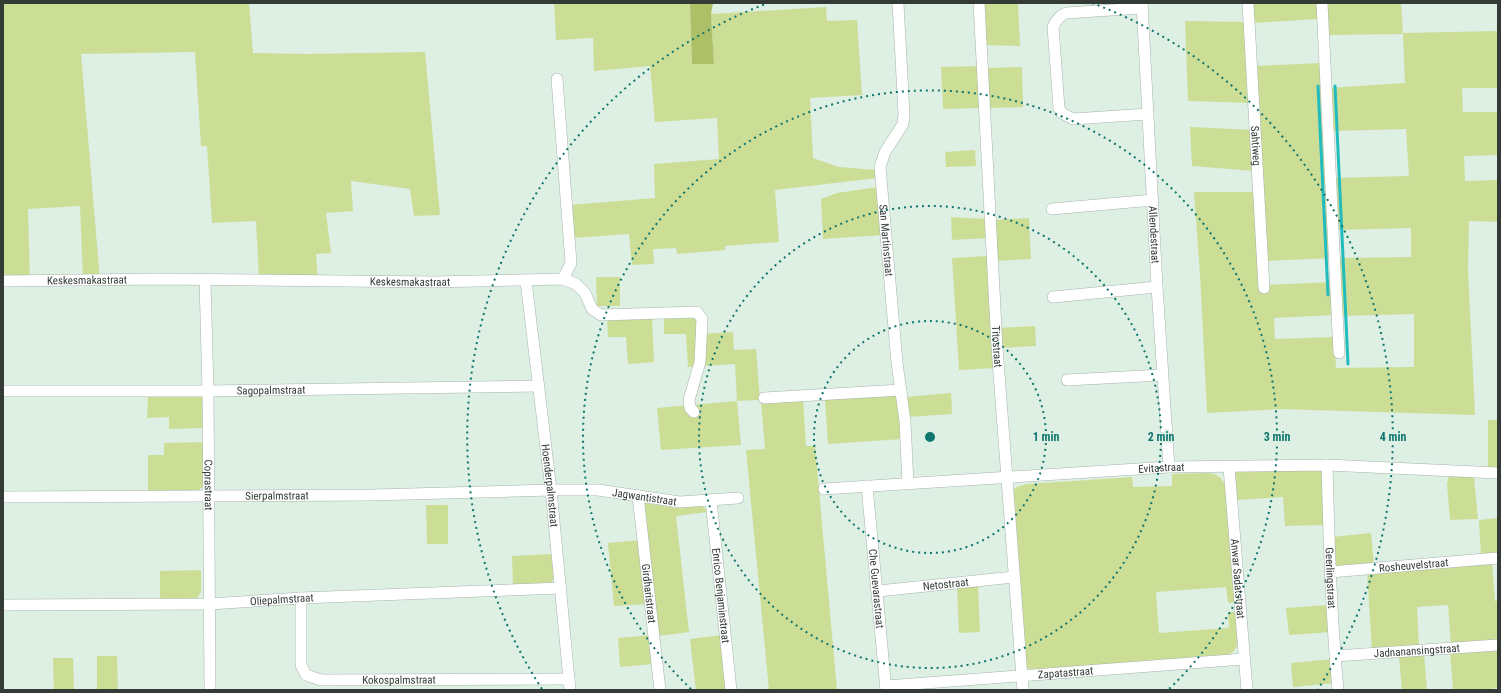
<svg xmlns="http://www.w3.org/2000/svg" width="1501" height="693" viewBox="0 0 1501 693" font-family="'Roboto Condensed',sans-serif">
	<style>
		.green { fill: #ccdd96 }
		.forest { fill: #adc067 }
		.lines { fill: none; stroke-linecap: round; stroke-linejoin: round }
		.stream { stroke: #22bbbe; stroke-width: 3 }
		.minor-casing { stroke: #a6b5ab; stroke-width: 12 }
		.minor { stroke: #fff; stroke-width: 11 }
		.ring { fill: none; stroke: #0f766e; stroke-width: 2; stroke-dasharray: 2 4 }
		.labels { text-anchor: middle; stroke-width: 4; stroke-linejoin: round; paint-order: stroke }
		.street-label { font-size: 11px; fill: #343b37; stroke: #deefe4 }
		.centre { fill: #0f766e; stroke: #deefe4; stroke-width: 2 }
		.ring-label { font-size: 12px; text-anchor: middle; font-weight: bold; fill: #0f766e; stroke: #deefe4; stroke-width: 4; stroke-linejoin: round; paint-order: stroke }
	</style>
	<rect width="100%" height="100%" fill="#deefe4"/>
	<path class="green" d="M 3,3 L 249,3 L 253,53 L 306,54 L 425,52 L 440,215 L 414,216 L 410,189 L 351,181 L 353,211 L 326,213 L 331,253 L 316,254 L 318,281 L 259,279 L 256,221 L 212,223 L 207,146 L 201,146 L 195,52 L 81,54 L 100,281 L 83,281 L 80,206 L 28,209 L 30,282 L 3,282 Z
		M 554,3 L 690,3 L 692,64 L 714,64 L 711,14 L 826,7 L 827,21 L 857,20 L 862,95 L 810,98 L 813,158 L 839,167 L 877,170 L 878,178 L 775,190 L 779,242 L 725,246 L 725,250 L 677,254 L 676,248 L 653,249 L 654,264 L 632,265 L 629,234 L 573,238 L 570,205 L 655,198 L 654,164 L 719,159 L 717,118 L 655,122 L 650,66 L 594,71 L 593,38 L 556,40 Z
		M 982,3 L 1018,4 L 1020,46 L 984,45 Z
		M 1251,3 L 1317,3 L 1318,19 L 1252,23 Z
		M 1325,3 L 1401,3 L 1403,33 L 1498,31 L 1498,88 L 1462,88 L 1463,112 L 1498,112 L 1498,155 L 1464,156 L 1465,181 L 1498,180 L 1498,222 L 1469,221 L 1468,269 L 1475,415 L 1279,409 L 1207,413 L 1200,274 L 1194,192 L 1256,192 L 1267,285 L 1333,282 L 1334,315 L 1274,318 L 1275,339 L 1334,337 L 1336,368 L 1414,367 L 1414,314 L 1341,316 L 1338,258 L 1411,257 L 1411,228 L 1337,230 L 1333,178 L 1409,176 L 1406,129 L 1331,131 L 1329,88 L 1405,83 L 1403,34 L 1327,35 Z
		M 1185,21 L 1247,22 L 1252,103 L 1188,101 Z
		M 1322,63 L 1333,258 L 1265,261 L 1255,66 Z
		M 979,66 L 981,108 L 943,109 L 941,67 Z
		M 1022,67 L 1023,107 L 987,108 L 986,68 Z
		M 1190,127 L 1253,130 L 1255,171 L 1192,166 Z
		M 975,150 L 976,166 L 946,167 L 945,152 Z
		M 879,187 L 883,235 L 823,239 L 821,199 L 837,193 Z
		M 951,217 L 987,219 L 988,238 L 952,240 Z
		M 1029,218 L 1031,259 L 995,261 L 993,220 Z
		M 989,256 L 995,368 L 959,370 L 952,258 Z
		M 596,277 L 620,277 L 620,306 L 597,306 Z
		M 652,317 L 654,362 L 628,364 L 626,337 L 608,337 L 607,318 Z
		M 700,318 L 701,334 L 733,332 L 734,350 L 756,349 L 760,400 L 737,401 L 741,445 L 661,450 L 657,408 L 737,401 L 735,364 L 688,367 L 686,334 L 664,334 L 664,319 Z
		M 1035,326 L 1036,346 L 999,348 L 998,328 Z
		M 951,393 L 952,414 L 908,417 L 906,397 Z
		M 894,394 L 896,396 L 903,439 L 828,444 L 825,399 Z
		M 148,395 L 200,395 L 203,399 L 204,428 L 169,429 L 169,417 L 147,418 Z
		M 803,399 L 806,446 L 815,446 L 837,690 L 769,690 L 746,450 L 765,449 L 761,402 Z
		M 1488,420 L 1498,420 L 1498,467 L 1488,467 Z
		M 205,442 L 204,485 L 197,492 L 148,493 L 148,455 L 164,455 L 164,443 Z
		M 1240,470 L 1319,470 L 1322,471 L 1326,525 L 1285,526 L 1283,497 L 1235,500 L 1233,475 Z
		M 1205,473 C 1214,473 1221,475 1225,485 L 1235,602 L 1228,603 L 1226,587 L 1156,592 L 1159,633 L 1229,628 L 1228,612 L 1236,612 C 1236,621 1239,640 1236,648 C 1234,651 1231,653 1229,655 L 1035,670 L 1025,667 L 1012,491 L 1017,487 L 1027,484 L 1118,478 L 1132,477 L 1133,487 L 1172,486 L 1172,474 Z
		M 1449,476 L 1474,477 L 1478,519 L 1450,520 L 1447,484 Z
		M 646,503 L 675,508 L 701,506 L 706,509 L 708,512 L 676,516 L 689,632 L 658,636 L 644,505 Z
		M 426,505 L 448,505 L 448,544 L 427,544 Z
		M 1498,518 L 1498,556 L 1481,556 L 1479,520 Z
		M 1371,533 L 1374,566 L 1334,567 L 1332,537 Z
		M 642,540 L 648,604 L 614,606 L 608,543 Z
		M 551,554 C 552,563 556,576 551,584 L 513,587 L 512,556 Z
		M 1492,562 L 1495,601 L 1498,601 L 1498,642 L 1451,645 L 1448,605 L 1417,607 L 1419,648 L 1372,651 L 1367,571 Z
		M 201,570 L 201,592 L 197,598 L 160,599 L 160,571 Z
		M 978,586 L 980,632 L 959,633 L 957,588 Z
		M 1329,605 L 1331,632 L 1289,635 L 1286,608 Z
		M 652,635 L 654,664 L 620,667 L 618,638 Z
		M 722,635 L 728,690 L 696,690 L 690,639 Z
		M 1498,648 L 1498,688 L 1480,690 L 1453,690 L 1450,652 Z
		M 1424,654 L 1427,690 L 1402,690 L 1399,656 Z
		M 97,656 L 117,656 L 118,690 L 97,690 Z
		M 73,658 L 74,690 L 54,690 L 53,658 Z
		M 1333,659 L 1335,683 L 1293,687 L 1291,663 Z"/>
	<path class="forest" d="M 690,3 L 713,3 L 711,14 L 714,64 L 692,64 Z"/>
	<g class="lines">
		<path class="stream" d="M 1318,86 L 1328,295
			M 1335,86 L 1348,364"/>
		<g class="minor-casing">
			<g id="minor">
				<path id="s1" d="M 898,3 L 904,114 L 903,124 L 885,152 L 880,167 L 897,363 L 905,421 L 908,484"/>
				<path id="s2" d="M 979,3 L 997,347 L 1023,690"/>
				<path id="s3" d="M 1142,3 L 1157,287 L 1169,467"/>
				<path id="s4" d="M 1248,3 L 1264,288"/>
				<path d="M 1322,3 L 1339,353"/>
				<path d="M 1142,8 L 1066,13 C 1059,16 1056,20 1053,27 L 1059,108 L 1062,113 L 1073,119 L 1148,114"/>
				<path d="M 557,79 L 571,263 L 563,279"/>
				<path d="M 1052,209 L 1153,200"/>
				<path id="s5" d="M 205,280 L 208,391 L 210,690"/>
				<path id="s6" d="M 3,281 L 158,279 L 434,282 L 563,279 L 576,284 L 585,293 L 592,309 L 601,315 L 697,312 L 702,319 L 700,362 L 689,400 L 690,408 L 694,412"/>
				<path id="s7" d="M 526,281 L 551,490 L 570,690"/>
				<path d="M 1053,297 L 1157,287"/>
				<path d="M 1067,380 L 1162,375"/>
				<path id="s8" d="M 3,391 L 208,391 L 539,386"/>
				<path d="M 764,398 L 901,390"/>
				<path id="s9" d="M 1327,465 C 1329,540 1331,615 1338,690"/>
				<path id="s10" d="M 1229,467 L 1247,690"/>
				<path id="s11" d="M 867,486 L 886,690"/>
				<path id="s12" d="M 824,489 L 1169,467 L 1327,465 L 1498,473"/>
				<path id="s13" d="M 638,496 L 660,690"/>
				<path id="s14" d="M 3,497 L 373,495 L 551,490 L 598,490 L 680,502 L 738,498"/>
				<path id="s15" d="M 711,500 L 731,690"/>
				<path id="s16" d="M 1330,572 L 1498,558"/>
				<path id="s17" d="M 878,591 L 1014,577"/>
				<path id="s18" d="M 301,598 L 301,665 L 306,675 L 321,680 L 569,679"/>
				<path id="s19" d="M 3,605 L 210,604 L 301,598 L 561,588"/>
				<path id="s20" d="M 1335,656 L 1498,645"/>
				<path id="s21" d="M 886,686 L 1244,659"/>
			</g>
		</g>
		<use href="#minor" class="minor"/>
	</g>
	<g class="ring">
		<circle cx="930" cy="437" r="116"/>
		<circle cx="930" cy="437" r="231"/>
		<path d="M691 689A347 347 0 1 1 1169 689"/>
		<path d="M542 689A463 463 0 0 1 768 3M1092 3A463 463 0 0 1 1318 689"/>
	</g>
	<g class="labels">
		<g class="street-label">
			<text dy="4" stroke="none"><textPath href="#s4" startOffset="143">Sahtiweg</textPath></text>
			<text dy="4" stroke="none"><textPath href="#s3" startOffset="232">Allendestraat</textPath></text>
			<text dy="4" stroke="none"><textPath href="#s1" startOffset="244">San Martinstraat</textPath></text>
			<text dy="4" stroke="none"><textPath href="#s6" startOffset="84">Keskesmakastraat</textPath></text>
			<text dy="4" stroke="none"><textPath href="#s6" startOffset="407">Keskesmakastraat</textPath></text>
			<text dy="4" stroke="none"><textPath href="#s2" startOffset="344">Titostraat</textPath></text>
			<text dy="4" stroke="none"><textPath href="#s8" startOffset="268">Sagopalmstraat</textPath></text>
			<text dy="4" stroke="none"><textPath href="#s12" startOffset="338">Evitastraat</textPath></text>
			<text dy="4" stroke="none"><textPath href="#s5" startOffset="205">Coprastraat</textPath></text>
			<text dy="4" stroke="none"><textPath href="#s7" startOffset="206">Hoenderpalmstraat</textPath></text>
			<text dy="4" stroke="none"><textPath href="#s14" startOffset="274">Sierpalmstraat</textPath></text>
			<text dy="4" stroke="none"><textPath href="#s14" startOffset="642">Jagwantistraat</textPath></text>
			<text dy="4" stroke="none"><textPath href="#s16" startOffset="84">Rosheuvelstraat</textPath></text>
			<text dy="4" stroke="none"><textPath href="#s10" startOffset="112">Anwar Sadatstraat</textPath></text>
			<text dy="4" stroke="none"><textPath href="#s9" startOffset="113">Geerlingstraat</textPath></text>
			<text dy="4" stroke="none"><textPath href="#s17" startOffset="68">Netostraat</textPath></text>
			<text dy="4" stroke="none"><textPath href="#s11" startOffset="103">Che Guevarastraat</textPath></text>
			<text dy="4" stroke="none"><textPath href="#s13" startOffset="98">Girdharistraat</textPath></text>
			<text dy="4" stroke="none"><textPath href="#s15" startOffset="96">Enrico Benjaminstraat</textPath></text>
			<text dy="4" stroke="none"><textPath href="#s19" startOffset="279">Oliepalmstraat</textPath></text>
			<text dy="4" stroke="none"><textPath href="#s20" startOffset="82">Jadnanansingstraat</textPath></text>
			<text dy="4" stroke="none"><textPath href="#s21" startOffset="180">Zapatastraat</textPath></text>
			<text dy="4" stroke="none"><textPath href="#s18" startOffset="172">Kokospalmstraat</textPath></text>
		</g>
	</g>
	<circle cx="930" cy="437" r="6" class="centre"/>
	<g class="ring-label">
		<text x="1046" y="441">1 min</text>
		<text x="1161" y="441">2 min</text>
		<text x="1277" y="441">3 min</text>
		<text x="1393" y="441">4 min</text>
	</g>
	<rect width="1501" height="693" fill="none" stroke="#343b37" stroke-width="8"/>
</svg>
